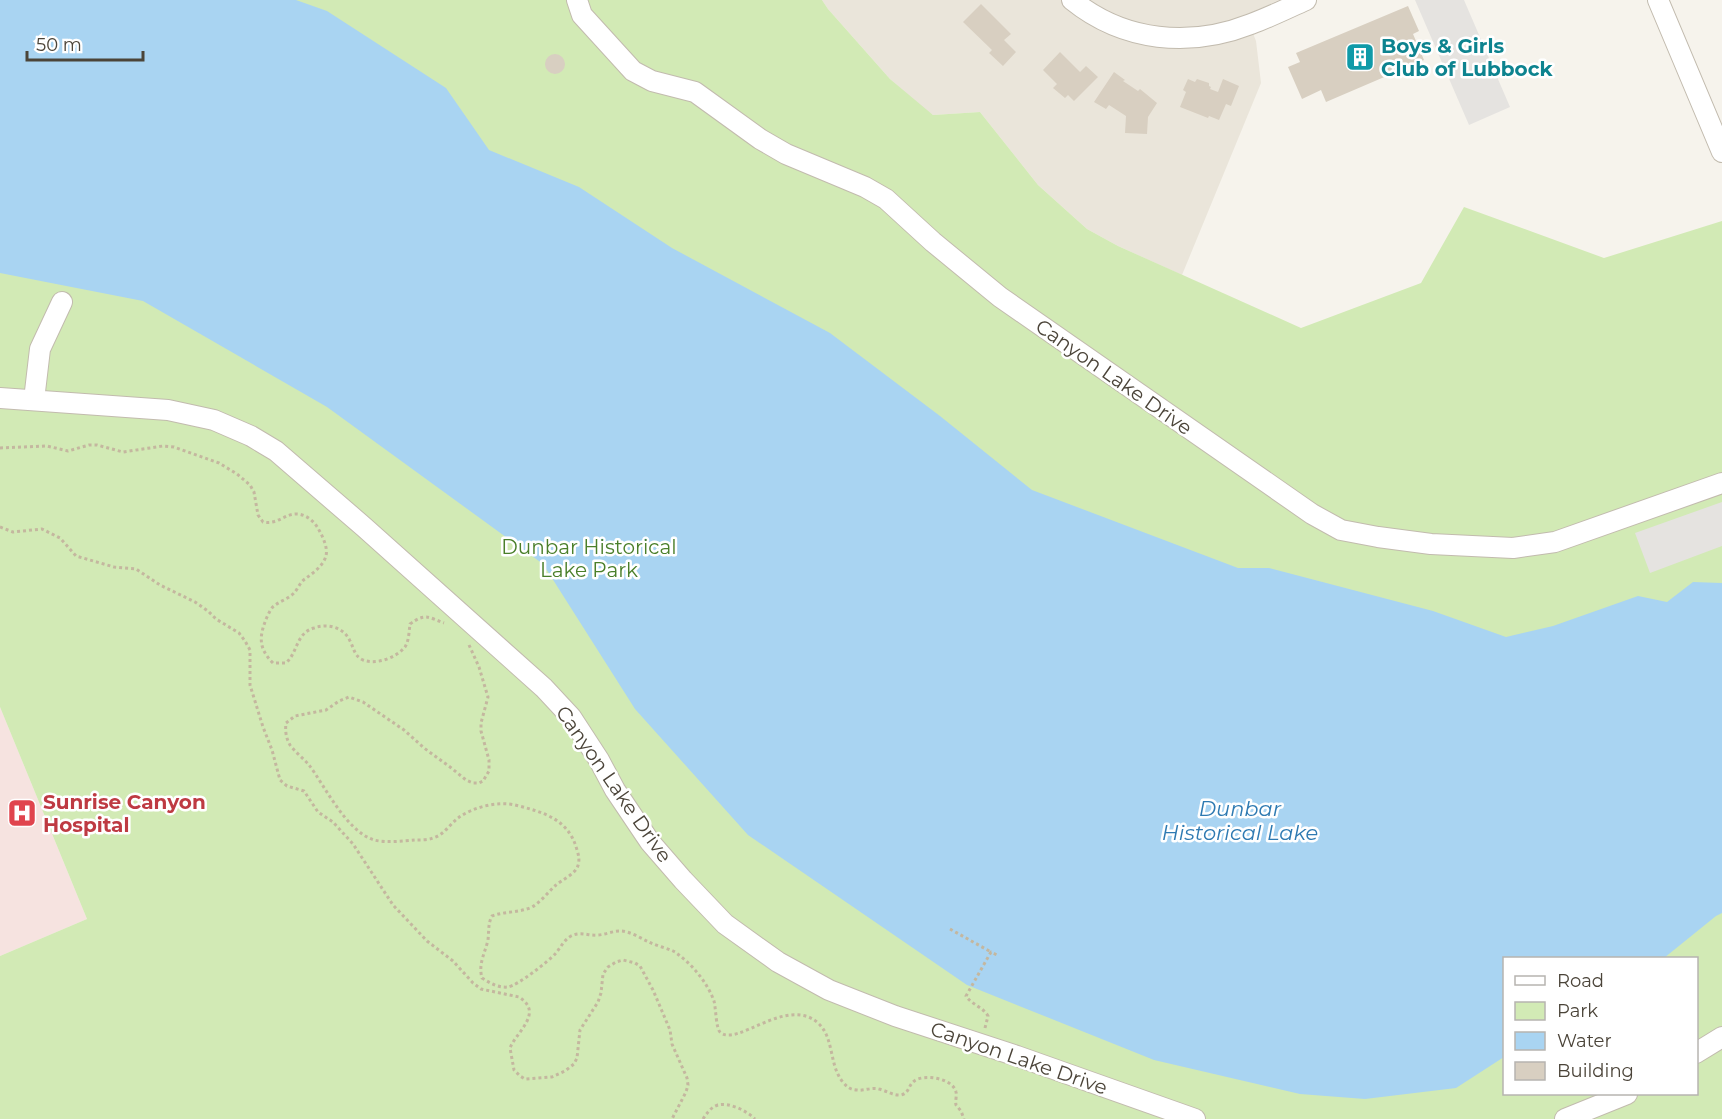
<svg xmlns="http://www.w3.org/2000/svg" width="1722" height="1119" viewBox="0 0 1722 1119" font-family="Montserrat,sans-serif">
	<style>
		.residential { fill: #eae5da }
		.medical { fill: #f6e3e0 }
		.green { fill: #d2eab5; fill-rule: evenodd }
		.parking { fill: #e5e3e0 }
		.water { fill: #a9d4f2 }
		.building { fill: #d8cfc1 }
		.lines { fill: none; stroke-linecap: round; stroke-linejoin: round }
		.minor-casing { stroke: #c2bbae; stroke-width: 22 }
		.path { stroke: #c4b79f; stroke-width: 3; stroke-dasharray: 3 3; stroke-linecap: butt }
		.minor { stroke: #fff; stroke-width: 20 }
		.labels { text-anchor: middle; stroke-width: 5; stroke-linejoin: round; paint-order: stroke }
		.culture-label { font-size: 20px; font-weight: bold; fill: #0d838f; stroke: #fff; text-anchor: start }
		.street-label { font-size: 20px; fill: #4b4439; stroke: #fff }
		.park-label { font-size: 20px; fill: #4a7f2a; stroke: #fff }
		.health-label { font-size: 20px; font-weight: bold; fill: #be3a42; stroke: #fff; text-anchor: start }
		.water-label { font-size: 21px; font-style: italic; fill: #2e7ab2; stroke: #fff }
	</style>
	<rect width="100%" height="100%" fill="#f6f3ec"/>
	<path class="residential" d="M 822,0 L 1279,0 L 1246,15 L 1256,41 L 1261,83 L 1182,275 L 1118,246 L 1087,229 L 1038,185 L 980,112 L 933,115 L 923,108 L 890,79 L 828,9 Z"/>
	<path class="medical" d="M 0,707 L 87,919 L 0,956 Z"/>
	<path class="green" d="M 0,0 L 822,0 L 828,9 L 890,79 L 933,115 L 980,112 L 1038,185 L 1087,229 L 1118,246 L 1301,328 L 1421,283 L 1464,207 L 1604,258 L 1722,221 L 1722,1119 L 0,1119 L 0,956 L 87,919 L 0,707 ZM 1504,958 L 1696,958 L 1696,1094 L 1504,1094 Z"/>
	<path class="parking" d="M 1415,0 L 1464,0 L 1510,107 L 1469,125 Z
		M 1722,502 L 1722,546 L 1650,573 L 1635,533 Z"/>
	<path class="water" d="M 0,0 L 296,0 L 327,11 L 446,88 L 489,150 L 579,187 L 672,248 L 830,333 L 940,416 L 1032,490 L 1238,568 L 1269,568 L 1433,611 L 1506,637 L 1553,626 L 1638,596 L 1667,602 L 1693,582 L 1722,583 L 1722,913 L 1716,916 L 1664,958 L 1504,958 L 1504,1057 L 1456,1088 L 1365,1099 L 1300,1094 L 1154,1060 L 967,985 L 748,835 L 635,709 L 543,564 L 327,407 L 143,301 L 0,273 Z"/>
	<path class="building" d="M 981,4 L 1011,34 L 1004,40 L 1016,52 L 1003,66 L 989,53 L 992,50 L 963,22 Z
		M 1408,6 L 1419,31 L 1413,34 L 1424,60 L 1326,102 L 1321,90 L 1302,99 L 1288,67 L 1300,62 L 1296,53 Z
		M 1060,52 L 1080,72 L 1086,66 L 1098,77 L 1074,101 L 1068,95 L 1065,98 L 1053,88 L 1057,84 L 1043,70 Z
		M545 64a10 10 0 1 1 20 0a10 10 0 1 1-20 0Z
		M 1114,72 L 1125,80 L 1123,81 L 1138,91 L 1140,89 L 1157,103 L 1148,117 L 1147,134 L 1125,133 L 1126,116 L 1109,105 L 1106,109 L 1094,102 Z
		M 1188,79 L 1195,82 L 1197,79 L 1209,83 L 1209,86 L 1211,87 L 1210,89 L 1218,92 L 1223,79 L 1239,86 L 1231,106 L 1226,104 L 1219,120 L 1209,116 L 1208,118 L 1180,107 L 1186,92 L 1183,90 Z"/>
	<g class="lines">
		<g class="minor-casing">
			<path id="minor" d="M 577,0 L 582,15 L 633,71 L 652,81 L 695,92 L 760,139 L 786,154 L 865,187 L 886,199 L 933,242 L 1000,297 L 1312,514 L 1341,530 L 1378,537 L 1431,544 L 1513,548 L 1555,542 L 1722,483
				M 1072,0 C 1124,42 1190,48 1251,24 C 1270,17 1288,8 1306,0
				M 1658,0 L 1722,152
				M 0,398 L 168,410 L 214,420 L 251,436 L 276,451 L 364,527 L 544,688 L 571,717 L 599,760 L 615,790 L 650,842 L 683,880 L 725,924 L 778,962 L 829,990 L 895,1016 L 1017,1056 L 1195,1119
				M 34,400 L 40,349 L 62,302
				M 1696,1053 L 1722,1037
				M 1565,1119 L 1627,1094"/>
		</g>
		<path class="path" d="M 0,448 L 47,446 L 68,451 L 89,445 L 97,445 L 123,452 L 163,446 L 174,447 L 219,463 L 237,474 L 250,485 L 254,492 L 258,515 L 263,522 C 278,525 285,513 298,514 C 307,515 315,522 319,530 C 323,537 328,548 326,556 C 323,566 313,573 305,579 C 300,582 298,589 294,593 C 288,599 280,601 274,606 C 271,608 269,613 267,617 C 259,636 258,648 273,663 L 286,663 C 298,652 296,633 314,628 C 327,623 344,627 350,641 C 354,648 354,656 363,660 C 376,665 396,658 405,647 C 409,641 409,631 410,624 C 425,613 428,617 444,623
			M 0,527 L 13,532 L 42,529 L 60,538 L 76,556 L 114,567 L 136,569 L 160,585 L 195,602 L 208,611 L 216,619 L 239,633 L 245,641 L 250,650 L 250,685 L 263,727 L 272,750 L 280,780 L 287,786 L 304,791 L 318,812 L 333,822 L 353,844 L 393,905 L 427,941 L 453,961 L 473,983 L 481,989 L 519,997 C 544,1013 517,1031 510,1048 L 514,1070 L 520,1076 L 525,1079 L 552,1077 L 565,1071 L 574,1064 L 577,1058 L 580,1030 L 598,1002 L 601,993 L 603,974 L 608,967 L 616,962 L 623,960 L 635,963 L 640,966 L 653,990 L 670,1030 L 672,1044 L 687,1078 L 688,1085 L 686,1092 L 672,1119
			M 469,645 L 479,667 L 488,697 L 481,723 L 481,731 L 489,760 L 489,771 L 483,781 L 479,783 L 473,783 L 466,780 L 450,767 L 424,748 L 404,730 L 363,702 L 349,697 L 339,701 L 326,710 L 295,716 L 286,723 C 285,731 286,738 290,745 C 295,752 303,758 309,765 C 325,786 346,831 374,840 C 386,843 403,841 415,840 C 421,840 428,840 433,838 C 444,835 450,824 458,818 C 473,807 497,801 515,805 C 543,812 569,819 577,850 C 579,856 580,862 577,868 C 573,875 562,880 556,885 C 548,892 541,902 532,907 C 519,913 505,911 492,916 C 488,923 489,931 488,940 C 485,953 478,964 482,978 C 490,983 498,988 508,987 C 517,986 549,961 556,953 C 561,947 564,940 571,936 C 581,931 588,936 597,935 C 605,935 612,931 620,931 C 630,931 640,938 649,942 C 657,946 667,948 675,952 C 692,964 707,982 714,1001 C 716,1009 716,1028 720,1032 C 736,1048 787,995 818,1023 C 834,1037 829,1064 842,1081 C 846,1086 850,1090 857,1090 C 864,1091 872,1087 879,1089 C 887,1091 894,1096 901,1095 C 909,1093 908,1087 913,1082 C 922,1073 953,1078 956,1092 C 957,1096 955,1101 956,1105 L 961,1111 L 964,1119
			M 950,929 L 991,952
			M 985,1028 L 988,1016 C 983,1007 972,1005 966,996 L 991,952 L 997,955
			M 703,1119 C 707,1113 711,1107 718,1105 C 729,1102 747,1111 755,1119"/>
		<use href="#minor" class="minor"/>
	</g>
	<defs>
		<g id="building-square" transform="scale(1.5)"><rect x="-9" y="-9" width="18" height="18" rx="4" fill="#0f9aa8" stroke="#fff"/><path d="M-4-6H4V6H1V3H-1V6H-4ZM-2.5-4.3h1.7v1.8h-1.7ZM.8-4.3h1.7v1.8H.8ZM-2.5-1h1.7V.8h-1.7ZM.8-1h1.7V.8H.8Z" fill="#fff"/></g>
		<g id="hospital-square" transform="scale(1.5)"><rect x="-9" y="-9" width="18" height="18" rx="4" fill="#e0444e" stroke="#fff"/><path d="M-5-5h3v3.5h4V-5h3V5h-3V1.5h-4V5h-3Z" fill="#fff"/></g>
	</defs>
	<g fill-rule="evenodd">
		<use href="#building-square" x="1360" y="57"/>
		<use href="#hospital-square" x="22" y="813"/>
	</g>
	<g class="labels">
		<g class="culture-label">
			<text x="1381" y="53">Boys &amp; Girls<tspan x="1381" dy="23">Club of Lubbock</tspan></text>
		</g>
		<g class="street-label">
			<text transform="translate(1114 377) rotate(35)" y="7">Canyon Lake Drive</text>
			<text transform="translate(614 784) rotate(55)" y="7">Canyon Lake Drive</text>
			<text transform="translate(1019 1058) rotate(19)" y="7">Canyon Lake Drive</text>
		</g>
		<g class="park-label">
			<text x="589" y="554">Dunbar Historical<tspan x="589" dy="23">Lake Park</tspan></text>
		</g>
		<g class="health-label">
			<text x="43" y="809">Sunrise Canyon<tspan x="43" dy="23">Hospital</tspan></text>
		</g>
		<g class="water-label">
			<text x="1240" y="816">Dunbar<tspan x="1240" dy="24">Historical Lake</tspan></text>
		</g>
	</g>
	<rect x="1503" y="957" width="195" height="138" fill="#ffffff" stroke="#b7b4b0" stroke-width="1.5"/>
	<rect x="1515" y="976" width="30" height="9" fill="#ffffff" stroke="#b7b4b0" stroke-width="1.5"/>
	<text x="1557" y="987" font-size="18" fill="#4b4439">Road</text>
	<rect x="1515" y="1002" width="30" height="18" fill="#d2eab5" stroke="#b7b4b0" stroke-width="1.5"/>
	<text x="1557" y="1017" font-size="18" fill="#4b4439">Park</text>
	<rect x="1515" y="1032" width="30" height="18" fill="#a9d4f2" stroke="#b7b4b0" stroke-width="1.5"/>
	<text x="1557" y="1047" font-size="18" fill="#4b4439">Water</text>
	<rect x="1515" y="1062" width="30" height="18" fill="#d8cfc1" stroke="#b7b4b0" stroke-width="1.5"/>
	<text x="1557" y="1077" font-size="18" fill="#4b4439">Building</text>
	<path d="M27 51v9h116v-9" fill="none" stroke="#4b4439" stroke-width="3"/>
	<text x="36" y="51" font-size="18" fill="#4b4439" stroke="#ffffff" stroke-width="4.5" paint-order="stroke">50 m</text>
</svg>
